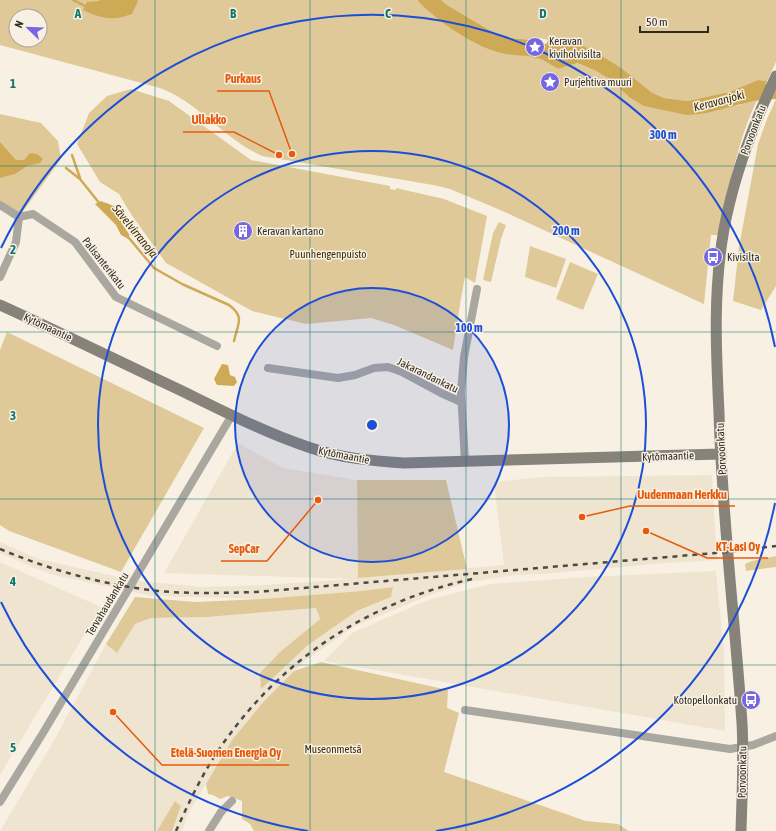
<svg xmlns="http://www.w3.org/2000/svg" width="776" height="831" viewBox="0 0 776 831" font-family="'Asap Condensed',sans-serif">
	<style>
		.built { fill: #efe4d0 }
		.green { fill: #dfc999; fill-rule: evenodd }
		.water { fill: #cfaa56 }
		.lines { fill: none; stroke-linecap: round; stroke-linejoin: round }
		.stream { stroke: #cfaa56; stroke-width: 2.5 }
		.river { stroke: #cfaa56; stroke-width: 16 }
		.street { stroke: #aaa7a1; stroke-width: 8 }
		.secondary { stroke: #87837a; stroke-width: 11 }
		.rail { stroke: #4d4943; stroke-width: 2.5; stroke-dasharray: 5 5; stroke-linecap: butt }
		.grid { fill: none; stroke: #0f766e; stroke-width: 1; stroke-opacity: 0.55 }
		.ring { fill: none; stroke: #1d4ed8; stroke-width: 2 }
		.labels { text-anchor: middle; stroke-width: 3; stroke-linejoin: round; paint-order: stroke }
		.poi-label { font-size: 11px; fill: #2e2b26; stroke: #f8f1e3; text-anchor: start }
		.street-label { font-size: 11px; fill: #2e2b26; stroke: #f8f1e3 }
		.park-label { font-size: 11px; fill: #3a2b04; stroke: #f8f1e3 }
		.water-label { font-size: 12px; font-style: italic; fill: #3b2b05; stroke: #f8f1e3 }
		.grid-label { font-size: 13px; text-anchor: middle; font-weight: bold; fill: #0f766e; stroke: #f8f1e3; stroke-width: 3; stroke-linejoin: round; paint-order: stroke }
		.centre { fill: #1d4ed8; stroke: #f8f1e3; stroke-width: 2 }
		.ring-label { font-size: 12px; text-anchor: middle; font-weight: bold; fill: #1d4ed8; stroke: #f8f1e3; stroke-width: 3; stroke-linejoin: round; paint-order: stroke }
		.leader { fill: none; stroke: #e8590c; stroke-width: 1.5 }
		.callout-dot { fill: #e8590c; stroke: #f8f1e3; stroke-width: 1.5 }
		.callout-label { font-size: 12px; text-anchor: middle; font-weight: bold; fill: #e8590c; stroke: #f8f1e3; stroke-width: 3; stroke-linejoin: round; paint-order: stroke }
	</style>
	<rect width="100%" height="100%" fill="#f8f1e3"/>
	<path class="built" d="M 238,443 L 283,468 L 357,480 L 359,578 L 504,565 L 494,482 L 542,477 L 712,475 L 717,560 L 667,563 L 543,574 L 515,575 L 469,582 L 427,596 L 355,626 L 306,660 L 294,671 L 264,701 L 232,740 L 188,814 L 182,831 L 172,831 L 181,806 L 175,802 L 157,831 L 0,831 L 53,742 L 106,644 L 117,653 L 135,624 L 151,618 L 207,617 L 316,608 L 320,619 L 280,652 L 260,673 L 261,688 L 308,645 L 357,611 L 391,597 L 392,587 L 361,591 L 262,599 L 152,596 L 54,575 L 37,569 L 0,553 L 0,542 L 39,559 L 127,579 L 125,583 L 135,585 L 138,581 L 202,587 L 265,585 L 353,579 L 164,573 Z
		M 0,562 L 101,607 L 0,775 Z
		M 716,571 L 724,651 L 725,731 L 324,661 L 352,633 L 428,600 L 490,584 L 586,577 Z"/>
	<path class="green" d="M 0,0 L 417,0 C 436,21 477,49 505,54 C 514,56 524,55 533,55 L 533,57 L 541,59 L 558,69 L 576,63 L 596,71 L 611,80 L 629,97 L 737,106 L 751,101 L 757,100 C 737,142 729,190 718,235 L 711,235 L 704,304 L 498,209 L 450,189 L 433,185 L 262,156 C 224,139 198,102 160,88 L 0,45 ZM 16,16 L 40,16 L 40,40 L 16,40 Z
		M 441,0 L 776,0 L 776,62 L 767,81 L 758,80 L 729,92 L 687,101 L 664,98 L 651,92 L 592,50 L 575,42 L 548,40 L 540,38 L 539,41 L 501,37 L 447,5 Z
		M 131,89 L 169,101 L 251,160 L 390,186 L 390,189 L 396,190 L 396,188 L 444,199 L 487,216 L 475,283 L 465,277 L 461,298 L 453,350 L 394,325 L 371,318 L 306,324 L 252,311 L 166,263 L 131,214 L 119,194 L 100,182 L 77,144 L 89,113 L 107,96 Z
		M 776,99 L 776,286 L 761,310 L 733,301 L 739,247 L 758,144 L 767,119 Z
		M 0,114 L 41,123 L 58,141 L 61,159 L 19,217 L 0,205 Z
		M 499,222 L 506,225 L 501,239 L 491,282 L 483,280 L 493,233 Z
		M 530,246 L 566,259 L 556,288 L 525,277 Z
		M 570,262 L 598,274 L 583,310 L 556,299 Z
		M 7,332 L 204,428 L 121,572 L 9,531 L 0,525 L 0,350 Z
		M 357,480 L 446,480 L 467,569 L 358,578 Z
		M 776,556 L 776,567 L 746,571 L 745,564 L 752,561 Z
		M 393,587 L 391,597 L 357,611 L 308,645 L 261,689 L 260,673 L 280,652 L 320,619 L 316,608 L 207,617 L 151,618 L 135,624 L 117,653 L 106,644 L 135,597 L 196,602 L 262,599 L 361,591 Z
		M 321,662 L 448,690 L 447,708 L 459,713 L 444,772 L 586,821 L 618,824 L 629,831 L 254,831 L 250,824 L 242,819 L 242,801 L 228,796 L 220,799 L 213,795 L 208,794 L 206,784 L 232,740 L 264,701 L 294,671 Z
		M 175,801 L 181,806 L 172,831 L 157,831 Z"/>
	<path class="water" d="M 100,0 L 137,0 L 138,1 L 132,14 C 113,21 102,19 83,10 L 87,2 L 99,1 Z
		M 417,0 L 441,0 L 447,5 L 501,37 L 539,41 L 533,55 C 524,55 514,56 505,54 C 477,49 436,21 417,0 Z
		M 548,40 L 575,42 L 592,50 L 621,68 L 651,92 L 664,98 L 687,101 L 729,92 L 758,80 L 767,81 L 757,100 L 707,113 L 687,115 L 644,106 L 629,97 L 611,80 L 596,71 L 577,63 L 558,69 L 541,59 Z
		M 0,142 L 16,160 L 24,160 L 30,153 L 37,154 L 43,159 L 40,163 L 27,166 L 15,174 L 0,178 Z
		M 101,201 C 108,204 122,207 123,217 C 123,219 122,221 122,224 L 129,234 L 130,240 L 121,235 L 116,225 L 95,204 Z
		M 222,364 L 228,365 L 230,375 L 235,377 L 237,382 L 234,386 L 217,385 L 214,379 Z"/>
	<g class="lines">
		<path class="stream" d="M 73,0 L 85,6
			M 72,155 L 80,178
			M 66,168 L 80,179 L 100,204
			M 129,238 L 154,268 L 182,284 L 229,305 C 245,317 238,323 234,341"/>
		<path class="river" d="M 514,47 L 529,48 L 565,57
			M 740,96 L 750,93 L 776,91"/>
		<path class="street" d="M 0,205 L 19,217 L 16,242 L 0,277
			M 19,217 L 33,214 L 75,242 L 116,297 L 217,346
			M 268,368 L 338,378 L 355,375 L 374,368 L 388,367 L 402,372 L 441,393 L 461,402
			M 465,461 L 461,392 L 464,357 L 477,289
			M 465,710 L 730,749 L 753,745 L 776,736
			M 0,802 L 43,733 L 232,415
			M 209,831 L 221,812 L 232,801"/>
		<path class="secondary" d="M 0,305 C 62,333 122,363 184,392 C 225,412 266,433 308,447 C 339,458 372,461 404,463 L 720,454
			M 741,831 C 742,795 744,759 742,723 C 735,620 722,517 719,413 C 716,351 713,290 724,229 C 734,175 753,125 776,76"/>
		<path class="rail" d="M 0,549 C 50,570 104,585 158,591 C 191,594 223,593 256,592 L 727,552 L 776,546
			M 176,831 C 189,802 203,772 222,745 C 283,657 372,600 477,578"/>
	</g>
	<path class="grid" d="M 155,0 L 155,831M 310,0 L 310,831M 466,0 L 466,831M 621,0 L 621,831M 0,166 L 776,166M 0,332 L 776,332M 0,499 L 776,499M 0,665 L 776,665"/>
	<circle cx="372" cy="425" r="137" fill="#1d4ed8" fill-opacity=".12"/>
	<g class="ring">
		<circle cx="372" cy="425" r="137"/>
		<circle cx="372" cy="425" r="274"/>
		<path d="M775 503A411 411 0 0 1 436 831M308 831A411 411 0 0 1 1 602M1 248A411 411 0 0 1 775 347"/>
	</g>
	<defs>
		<g id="sight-disc" transform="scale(1)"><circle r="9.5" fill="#7567e2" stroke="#f8f1e3"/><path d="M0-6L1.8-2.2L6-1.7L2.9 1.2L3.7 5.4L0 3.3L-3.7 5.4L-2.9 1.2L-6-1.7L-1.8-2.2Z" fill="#fff"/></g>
		<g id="building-disc" transform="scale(1)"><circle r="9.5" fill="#7567e2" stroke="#f8f1e3"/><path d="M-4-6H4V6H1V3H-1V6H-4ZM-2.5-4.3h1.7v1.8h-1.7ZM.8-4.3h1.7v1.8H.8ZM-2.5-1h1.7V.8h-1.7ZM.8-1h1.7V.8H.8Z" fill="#fff"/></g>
		<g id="bus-disc" transform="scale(1)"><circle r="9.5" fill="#7567e2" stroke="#f8f1e3"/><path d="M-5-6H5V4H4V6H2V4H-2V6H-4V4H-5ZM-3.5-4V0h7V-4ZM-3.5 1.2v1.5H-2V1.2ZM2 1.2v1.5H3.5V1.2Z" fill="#fff"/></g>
	</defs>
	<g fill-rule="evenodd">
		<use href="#sight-disc" x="535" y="47"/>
		<use href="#sight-disc" x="550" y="82"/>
		<use href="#building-disc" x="243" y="231"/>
		<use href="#bus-disc" x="713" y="257"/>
		<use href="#bus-disc" x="751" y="700"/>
	</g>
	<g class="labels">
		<g class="poi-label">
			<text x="549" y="45">Keravan<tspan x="549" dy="13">kiviholvisilta</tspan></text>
			<text x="564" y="86">Purjehtiva muuri</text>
			<text x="257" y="235">Keravan kartano</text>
			<text x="727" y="261">Kivisilta</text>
			<text x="737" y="704" text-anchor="end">Kotopellonkatu</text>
		</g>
		<g class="street-label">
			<text transform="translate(753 130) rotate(-69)" y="4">Porvoonkatu</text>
			<text transform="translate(104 263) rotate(52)" y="4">Palisanterikatu</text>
			<text transform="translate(48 327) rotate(25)" y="4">Kytömaantie</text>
			<text transform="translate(428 375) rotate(26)" y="4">Jakarandankatu</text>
			<text transform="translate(721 449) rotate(-93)" y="4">Porvoonkatu</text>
			<text transform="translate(344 455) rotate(11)" y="4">Kytömaantie</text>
			<text transform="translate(668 456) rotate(-2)" y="4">Kytömaantie</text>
			<text transform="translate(107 604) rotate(-59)" y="4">Tervahaudankatu</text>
			<text transform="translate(742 772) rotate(-89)" y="4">Porvoonkatu</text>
		</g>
		<g class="park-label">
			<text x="328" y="258">Puunhengenpuisto</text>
			<text x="333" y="753">Museonmetsä</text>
		</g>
		<g class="water-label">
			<text transform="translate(719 101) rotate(-15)" y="4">Keravanjoki</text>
			<text transform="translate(135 231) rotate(51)" y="4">Sävelvirranoja</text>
		</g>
	</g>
	<g class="grid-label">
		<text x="78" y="18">A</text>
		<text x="233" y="18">B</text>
		<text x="388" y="18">C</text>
		<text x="543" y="18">D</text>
		<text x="13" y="88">1</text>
		<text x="13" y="254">2</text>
		<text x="13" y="420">3</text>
		<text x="13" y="586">4</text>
		<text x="13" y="752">5</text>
	</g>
	<circle cx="372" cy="425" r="6" class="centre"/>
	<g class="ring-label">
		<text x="663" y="139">300 m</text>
		<text x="566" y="235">200 m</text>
		<text x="469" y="332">100 m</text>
	</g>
	<path class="leader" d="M292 154L269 91H217M279 155L234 132H183M582 517L630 506H735M646 531L707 558H768M318 500L267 561H221M113 712L162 765H289"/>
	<g class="callout-dot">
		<circle cx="292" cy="154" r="4"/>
		<circle cx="279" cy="155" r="4"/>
		<circle cx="582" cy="517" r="4"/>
		<circle cx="646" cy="531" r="4"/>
		<circle cx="318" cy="500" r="4"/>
		<circle cx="113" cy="712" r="4"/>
	</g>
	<g class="callout-label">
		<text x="243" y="83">Purkaus</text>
		<text x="209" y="124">Ullakko</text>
		<text x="682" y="499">Uudenmaan Herkku</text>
		<text x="738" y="551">KT-Lasi Oy</text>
		<text x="244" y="553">SepCar</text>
		<text x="226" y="757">Etelä-Suomen Energia Oy</text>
	</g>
	<g transform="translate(28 28) rotate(293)"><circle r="19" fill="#f8f1e3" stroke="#a7a297"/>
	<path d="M0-3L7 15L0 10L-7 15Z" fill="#7567e2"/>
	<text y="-6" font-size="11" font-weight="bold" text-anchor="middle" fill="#2e2b26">N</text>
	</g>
	<path d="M640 26v6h68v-6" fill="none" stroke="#2e2b26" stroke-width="2"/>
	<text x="646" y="26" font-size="12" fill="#2e2b26" stroke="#f8f1e3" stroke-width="3" paint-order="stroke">50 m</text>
</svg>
